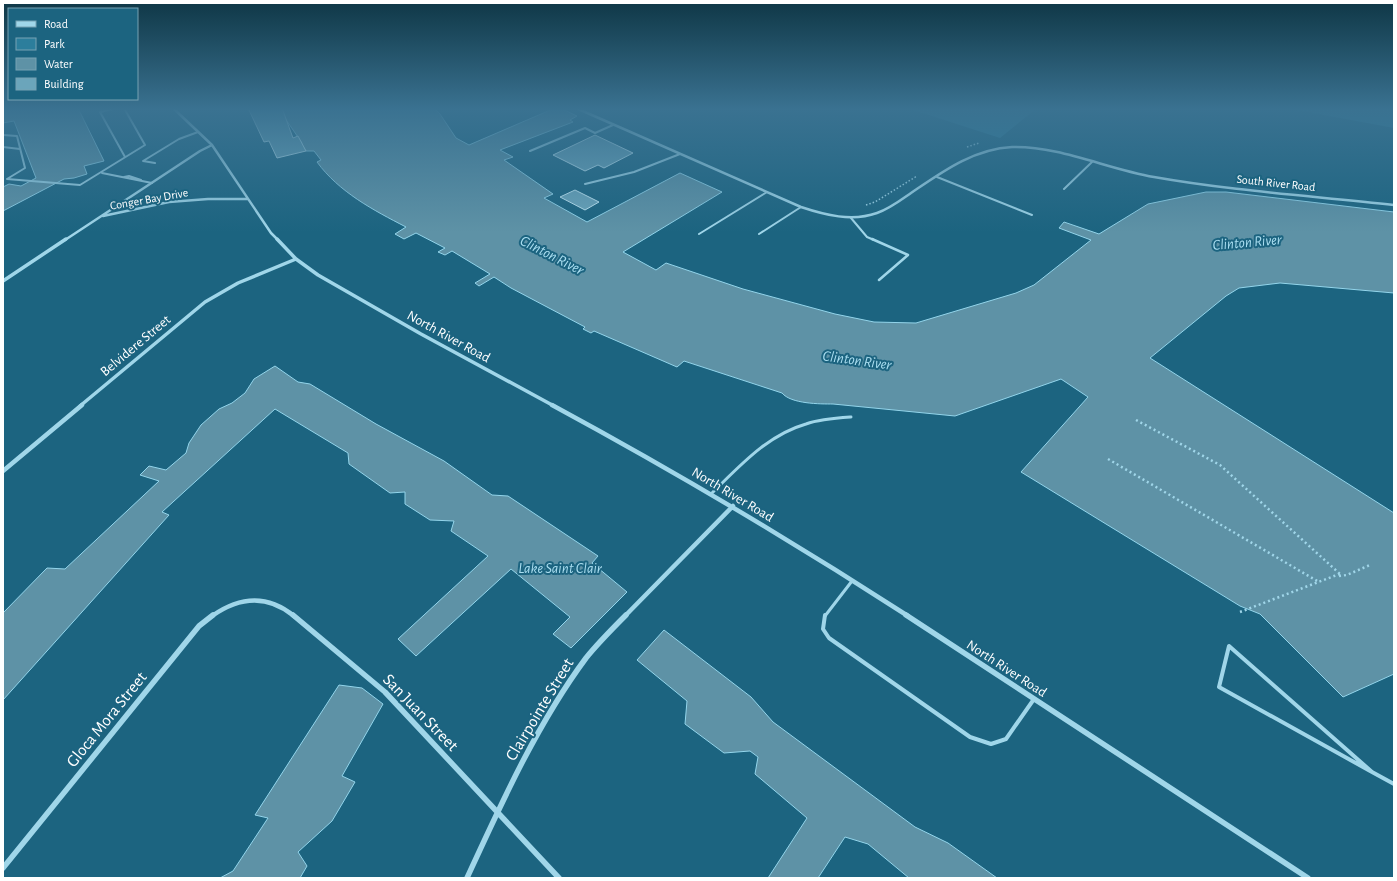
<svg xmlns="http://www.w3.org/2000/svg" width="1397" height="881" viewBox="0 0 1397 881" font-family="'Alegreya Sans',sans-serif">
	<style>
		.green { fill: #2c7e9c }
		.water { fill: #5e92a6; stroke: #93d5eb }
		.building { fill: #6ba5bb; stroke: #c4eaf7 }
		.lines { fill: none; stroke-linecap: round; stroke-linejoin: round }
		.path-far1 { stroke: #a0d6e9; stroke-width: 1.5; stroke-dasharray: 1.5 2; stroke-linecap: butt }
		.path { stroke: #a0d6e9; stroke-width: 2.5; stroke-dasharray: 2 3; stroke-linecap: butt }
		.service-far3 { stroke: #a0d6e9; stroke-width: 2 }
		.service-far2 { stroke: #a0d6e9; stroke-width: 2.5 }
		.service-far1 { stroke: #a0d6e9; stroke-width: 3 }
		.service { stroke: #a0d6e9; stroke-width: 4 }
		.minor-far3 { stroke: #a0d6e9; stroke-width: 2.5 }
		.minor-far2 { stroke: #a0d6e9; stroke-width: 3.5 }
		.minor-far1 { stroke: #a0d6e9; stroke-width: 4.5 }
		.minor { stroke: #a0d6e9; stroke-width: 5.5 }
		.labels { text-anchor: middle; stroke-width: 4; stroke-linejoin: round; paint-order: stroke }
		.far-street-label { font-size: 12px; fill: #fff; stroke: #1c6480 }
		.street-label { font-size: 14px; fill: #fff; stroke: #1c6480 }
		.water-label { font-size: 15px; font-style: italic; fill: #abdff1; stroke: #1c6480 }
		.near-street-label { font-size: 17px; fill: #fff; stroke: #1c6480 }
	</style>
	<rect width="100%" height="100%" fill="#1c6480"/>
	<path class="green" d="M 907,108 L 1037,108 L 1000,138 Z
		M 1286,108 L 1394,108 L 1394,128 Z"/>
	<path class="water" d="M 3,108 L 78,108 L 104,161 L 84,166 L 87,174 L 74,178 L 64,179 L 3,211 L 3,187 L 9,184 L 21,186 L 36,178 L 14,121 L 3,123 Z
		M 278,108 L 434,108 L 440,114 L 456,138 L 469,145 L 555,108 L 560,108 L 577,116 L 570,120 L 573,122 L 500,150 L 513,157 L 504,160 L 553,194 L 544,198 L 587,222 L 680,173 L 722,192 L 623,252 L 656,270 L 666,263 L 743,289 L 835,314 L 874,322 L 916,323 L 1016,293 L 1034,285 L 1091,240 L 1059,228 L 1064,222 L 1099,234 L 1148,204 L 1206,192 L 1226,192 L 1394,212 L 1394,293 L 1280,283 L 1239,288 L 1226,296 L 1150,358 L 1394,513 L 1394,674 L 1343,697 L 1260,614 L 1240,606 L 1021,472 L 1088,397 L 1061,379 L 955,416 L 833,404 C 820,404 791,404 782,393 L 684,361 L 677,367 L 594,331 L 591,333 L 583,329 L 585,327 L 511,288 L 494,277 L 479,286 L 475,283 L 490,274 L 452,251 L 445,255 L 438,252 L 445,248 L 416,233 L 404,239 L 395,234 L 406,227 C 373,210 339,192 317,162 L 321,160 L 314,151 L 306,151 L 301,145 L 302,143 Z
		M 275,366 L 298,382 L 310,384 L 376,424 L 444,461 L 492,495 L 508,496 L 598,556 L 592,563 L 627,592 L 571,648 L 553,634 L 570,617 L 511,569 L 416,656 L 398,639 L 488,556 L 451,531 L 454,521 L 430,520 L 405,504 L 405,492 L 390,493 L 349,464 L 348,453 L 275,409 L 162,512 L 169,515 L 3,700 L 3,613 L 47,568 L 65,569 L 159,481 L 140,475 L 149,466 L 166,470 L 186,453 L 189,443 L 201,425 L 219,409 L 232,403 L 245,393 L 254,379 Z
		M 664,630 L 751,697 L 773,722 L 915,827 L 948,843 L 997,878 L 909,878 L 868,844 L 845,837 L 818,878 L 768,878 L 807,818 L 755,774 L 758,757 L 750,751 L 724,753 L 685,724 L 687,701 L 637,660 Z
		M 339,685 L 362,688 L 383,704 L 342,776 L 355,782 L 332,821 L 298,852 L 307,866 L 300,878 L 220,878 L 233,871 L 268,818 L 255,815 Z"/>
	<path class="building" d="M 248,108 L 282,108 L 293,138 L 298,136 L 306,151 L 277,158 L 269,141 L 264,142 Z
		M 595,135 L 633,153 L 604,168 L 598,165 L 585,171 L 553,155 Z
		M 575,190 L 599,202 L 585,210 L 560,197 Z"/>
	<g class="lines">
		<path class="path-far1" d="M 967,147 L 979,143
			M 866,205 L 875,202 L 917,176"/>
		<path class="path" d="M 1136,420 L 1220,465 L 1340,574
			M 1108,459 L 1319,582
			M 1339,576 L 1347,575 L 1370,565
			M 1240,612 L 1342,573"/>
		<path class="service-far3" d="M 117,108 L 100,112 L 125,157
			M 456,108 L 461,108
			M 3,135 L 17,136 L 25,168 L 7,179 L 80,185 L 145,145 L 124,108
			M 3,147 L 20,149
			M 530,151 L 585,128 L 595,133 L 613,125
			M 155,163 L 143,161 L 179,139 L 198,132
			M 102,173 L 152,183
			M 124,177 L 129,176 L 141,180
			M 937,177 L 1032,215
			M 585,184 L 634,172 L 680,154
			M 1064,189 L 1092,162
			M 851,218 L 867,237 L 874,240
			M 699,234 L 767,192
			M 759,234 L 801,207"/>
		<path class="service-far2" d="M 872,239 L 908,255 L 879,280"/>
		<path class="service-far1" d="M 711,494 C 739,467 767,435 806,424 C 820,419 836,418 851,417
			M 825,616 L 852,581"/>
		<path class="service" d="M 825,615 L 823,629 L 829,638 L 970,737 L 991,744 L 1006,739 L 1034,699
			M 1229,646 L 1372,772 L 1219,687 Z
			M 1372,772 L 1394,784"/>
		<path class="minor-far3" d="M 173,108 L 212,145 L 271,233 L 278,240
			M 576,108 L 801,207 C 825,215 852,222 877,213 C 889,209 901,200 911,193 C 942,172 973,149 1012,147 C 1060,146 1107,169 1154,177 C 1233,191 1314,196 1394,205
			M 103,216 L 169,202 L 208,199 L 247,199
			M 65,240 L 200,151 L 212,145"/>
		<path class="minor-far2" d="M 277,239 L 296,259 L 318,275 L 421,334 L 554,406
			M 3,281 L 66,239
			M 80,406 L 205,302 L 238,283 L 296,259"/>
		<path class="minor-far1" d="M 552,405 C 674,471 792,541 908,616
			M 3,471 L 82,405
			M 212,616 C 239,597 267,594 294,616
			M 625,616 L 733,506"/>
		<path class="minor" d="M 293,615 L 385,692 L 559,878
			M 906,615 L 1308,878
			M 3,868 L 199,626 L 213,615
			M 467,878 C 501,804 537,724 586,658 C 598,643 612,629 626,615"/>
	</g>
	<linearGradient id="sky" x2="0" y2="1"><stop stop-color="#0f3746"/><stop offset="0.47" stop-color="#3a7291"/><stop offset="1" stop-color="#3a7291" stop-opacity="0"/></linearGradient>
	<rect width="1397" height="232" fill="url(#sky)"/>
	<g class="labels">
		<g class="far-street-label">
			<text transform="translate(1276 183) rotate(6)" y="4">South River Road</text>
			<text transform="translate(149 199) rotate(-10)" y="4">Conger Bay Drive</text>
		</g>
		<g class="street-label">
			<text transform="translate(449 336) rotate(29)" y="5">North River Road</text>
			<text transform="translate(135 345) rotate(-40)" y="5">Belvidere Street</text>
			<text transform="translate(733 494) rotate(31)" y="5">North River Road</text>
			<text transform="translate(1007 668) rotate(33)" y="5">North River Road</text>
		</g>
		<g class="water-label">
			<text transform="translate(1247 242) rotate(-5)" y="5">Clinton River</text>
			<text transform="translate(552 255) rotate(27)" y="5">Clinton River</text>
			<text transform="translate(857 360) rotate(8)" y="5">Clinton River</text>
			<text x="560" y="573">Lake Saint Clair</text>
		</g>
		<g class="near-street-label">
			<text transform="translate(539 709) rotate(-59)" y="6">Clairpointe Street</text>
			<text transform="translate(421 712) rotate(46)" y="6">San Juan Street</text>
			<text transform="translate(106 719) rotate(-51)" y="6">Gloca Mora Street</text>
		</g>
	</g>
	<rect width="1397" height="881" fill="none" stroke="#ffffff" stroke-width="8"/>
	<rect x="8" y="8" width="130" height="92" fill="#1c6480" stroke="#77a2b3"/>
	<rect x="16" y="21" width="20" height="6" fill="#a0d6e9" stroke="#77a2b3"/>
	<text x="44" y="28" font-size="12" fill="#ffffff">Road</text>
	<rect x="16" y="38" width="20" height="12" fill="#2c7e9c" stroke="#77a2b3"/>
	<text x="44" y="48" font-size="12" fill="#ffffff">Park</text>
	<rect x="16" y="58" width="20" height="12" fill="#5e92a6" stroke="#77a2b3"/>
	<text x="44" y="68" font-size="12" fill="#ffffff">Water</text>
	<rect x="16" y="78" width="20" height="12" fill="#6ba5bb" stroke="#77a2b3"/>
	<text x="44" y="88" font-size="12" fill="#ffffff">Building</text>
</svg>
